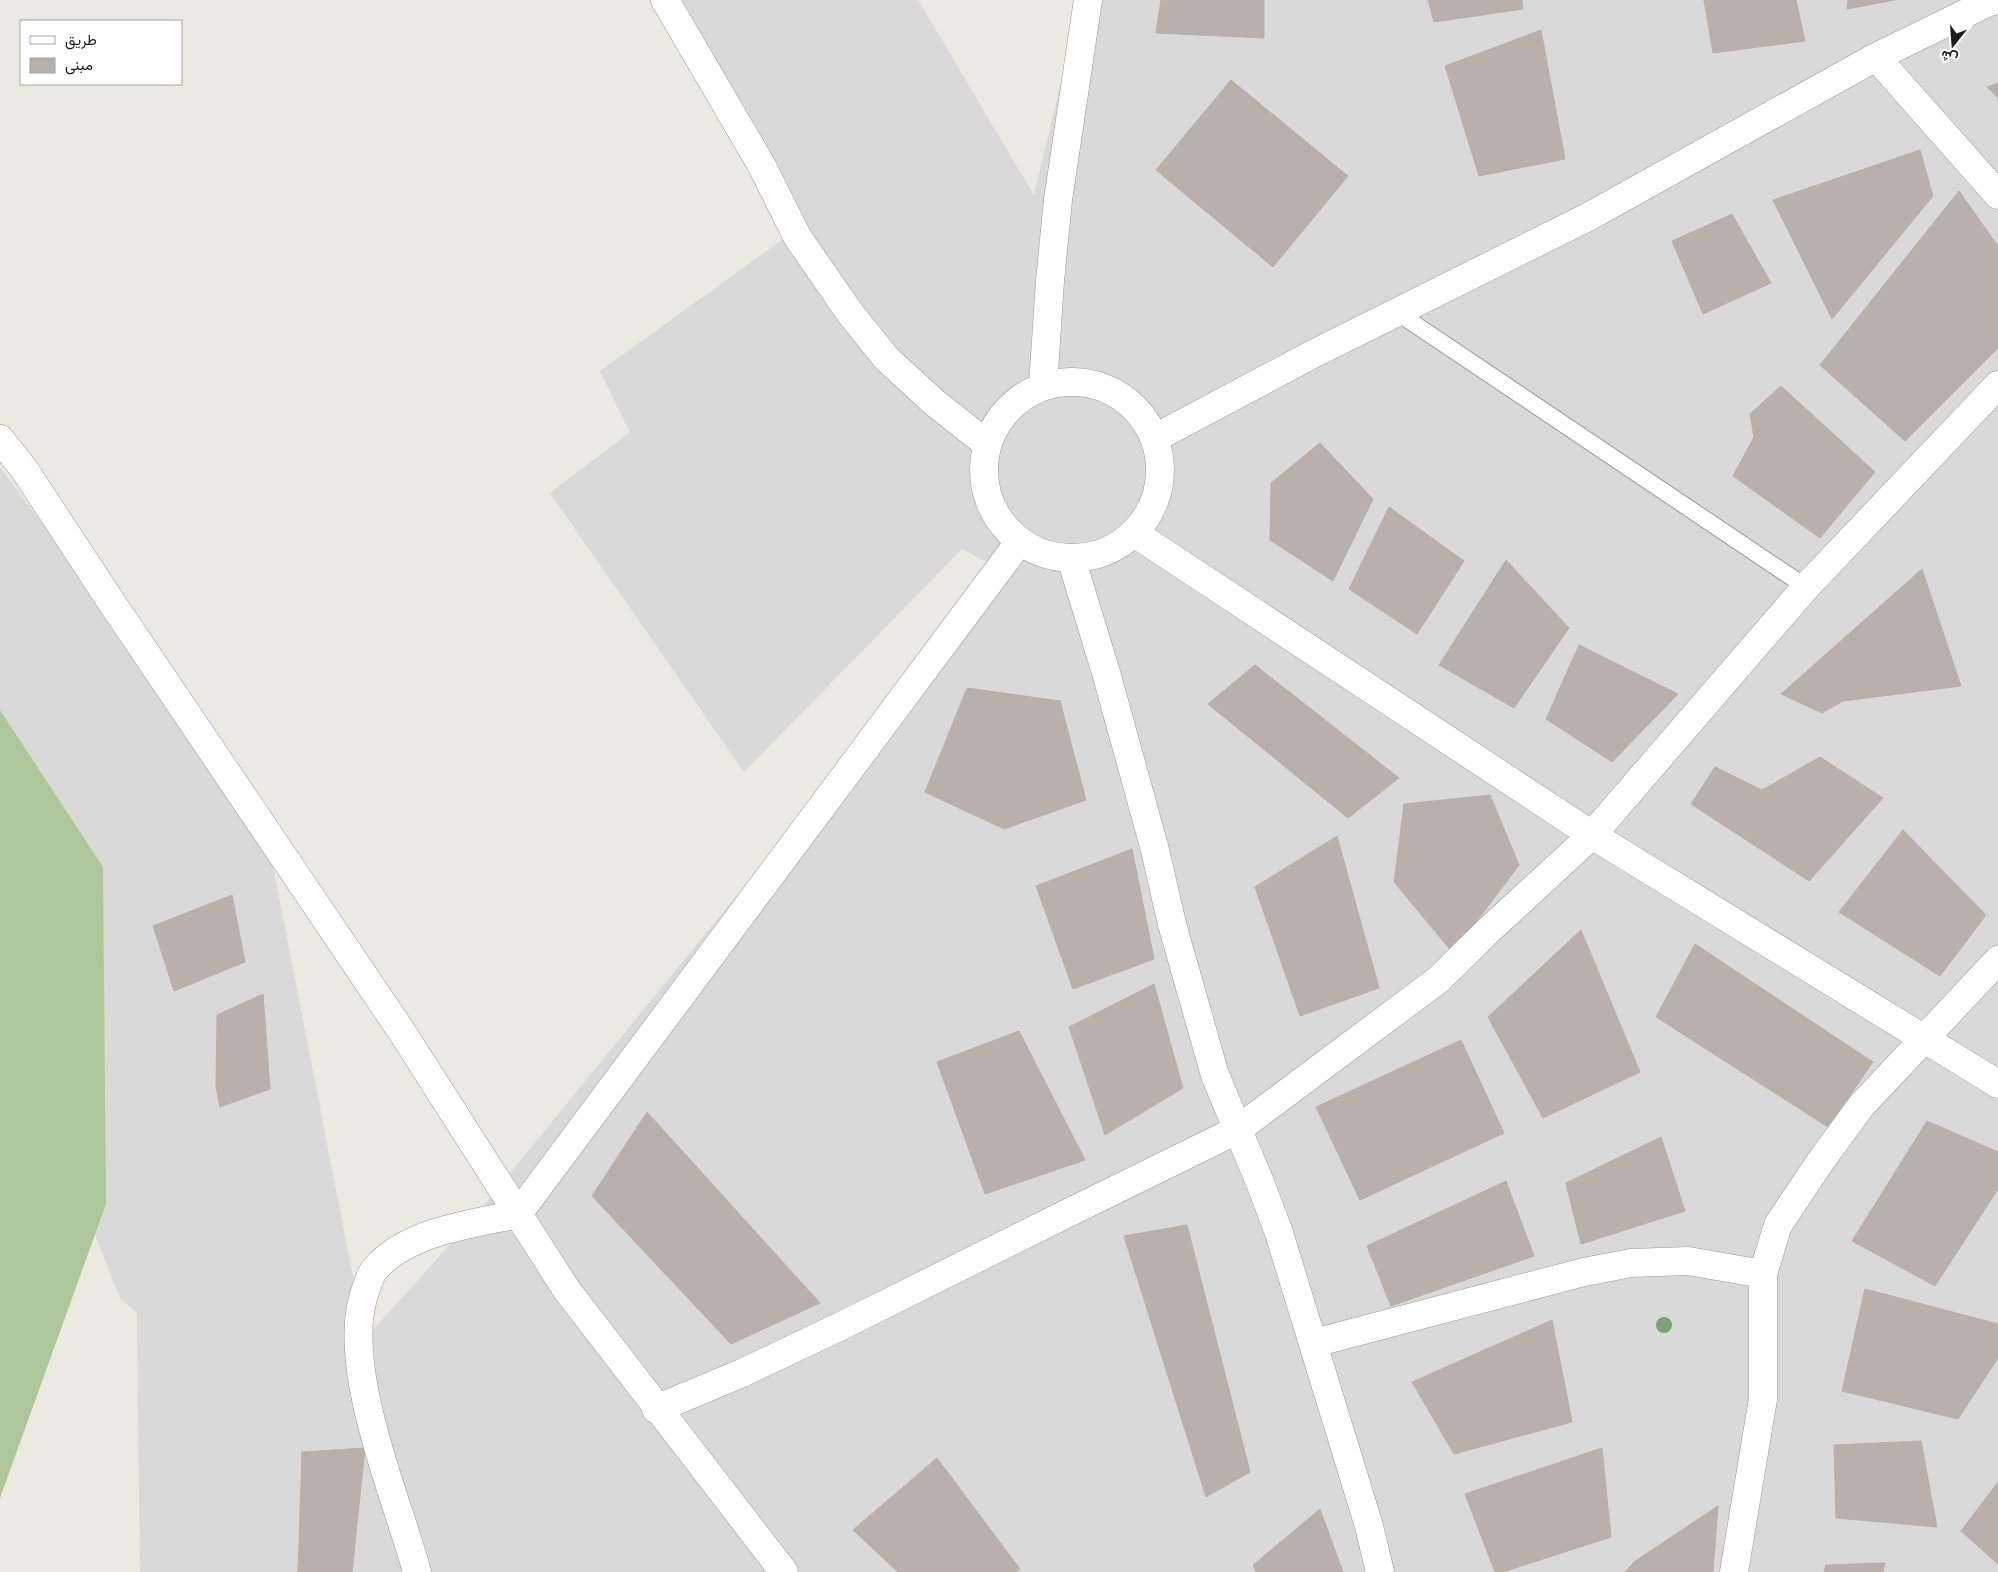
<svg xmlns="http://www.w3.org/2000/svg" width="1998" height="1572" viewBox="0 0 1998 1572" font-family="Inter,Vazirmatn,sans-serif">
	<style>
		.residential { fill: #dad9d9 }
		.forest { fill: #adc79b }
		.building { fill: #b9b0ac; stroke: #bcada6 }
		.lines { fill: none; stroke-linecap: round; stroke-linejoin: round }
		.lane-casing { stroke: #999; stroke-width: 18 }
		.street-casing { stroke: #999; stroke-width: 29 }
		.lane { stroke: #fff; stroke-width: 16 }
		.street { stroke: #fff; stroke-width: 28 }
		.tree { fill: #78a472 }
	</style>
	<rect width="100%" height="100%" fill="#ece8e2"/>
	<path class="residential" d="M 659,0 L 918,0 L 1034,195 L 1081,0 L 1998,0 L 1998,1572 L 140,1572 L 137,1313 L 120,1298 L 18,1041 L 0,964 L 0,467 L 107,611 L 271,856 L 365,1339 L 472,1220 L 1002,570 L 962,549 L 744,772 L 550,493 L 630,432 L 600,371 L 793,232 Z"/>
	<path class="forest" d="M 0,710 L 103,867 L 106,1204 L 0,1498 Z"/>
	<path class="building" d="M 1161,0 L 1264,0 L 1264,38 L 1156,33 Z
		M 1428,0 L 1522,0 L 1523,9 L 1434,22 Z
		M 1704,0 L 1796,0 L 1805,41 L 1713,53 Z
		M 1848,0 L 1895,0 L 1847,9 Z
		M 1541,30 L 1565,159 L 1479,176 L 1445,66 Z
		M 1231,80 L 1348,176 L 1273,267 L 1156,170 Z
		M 1998,83 L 1998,98 L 1987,87 Z
		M 1920,150 L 1933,196 L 1832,319 L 1773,200 Z
		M 1959,191 L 1998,246 L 1998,348 L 1905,441 L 1820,365 Z
		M 1732,214 L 1771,283 L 1703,314 L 1672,241 Z
		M 1781,386 L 1875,472 L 1820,538 L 1733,476 L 1754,437 L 1750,414 Z
		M 1320,443 L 1373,499 L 1333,581 L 1270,540 L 1271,483 Z
		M 1389,507 L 1464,561 L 1417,634 L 1349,589 Z
		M 1506,560 L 1569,628 L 1514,708 L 1439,665 Z
		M 1922,569 L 1961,686 L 1843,701 L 1822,713 L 1781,694 Z
		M 1579,645 L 1678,694 L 1612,762 L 1546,719 Z
		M 1255,665 L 1399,778 L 1348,818 L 1208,704 Z
		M 967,688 L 1060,701 L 1086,800 L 1004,829 L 925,792 Z
		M 1820,757 L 1883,798 L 1809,881 L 1691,804 L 1715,767 L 1762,790 Z
		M 1490,795 L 1519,865 L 1453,953 L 1394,882 L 1404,804 Z
		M 1903,830 L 1986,915 L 1940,976 L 1839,912 Z
		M 1337,836 L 1379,988 L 1300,1016 L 1255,887 Z
		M 1132,849 L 1154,959 L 1073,989 L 1036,886 Z
		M 232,895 L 245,962 L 174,991 L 153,926 Z
		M 1581,930 L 1640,1072 L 1543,1118 L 1488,1017 Z
		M 1695,944 L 1873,1062 L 1828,1127 L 1656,1017 Z
		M 1154,984 L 1183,1088 L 1105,1135 L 1069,1027 Z
		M 263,994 L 270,1089 L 220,1107 L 216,1086 L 217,1015 Z
		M 1019,1031 L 1085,1160 L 985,1194 L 937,1062 Z
		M 1461,1040 L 1504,1133 L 1360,1200 L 1316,1107 Z
		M 647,1112 L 820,1303 L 731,1344 L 592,1196 Z
		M 1927,1121 L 1998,1152 L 1998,1189 L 1935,1286 L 1852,1241 Z
		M 1661,1137 L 1685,1211 L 1581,1244 L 1566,1183 Z
		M 1506,1181 L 1534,1256 L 1391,1306 L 1367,1246 Z
		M 1187,1225 L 1250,1472 L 1206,1497 L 1124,1236 Z
		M 1865,1289 L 1998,1324 L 1998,1358 L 1958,1419 L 1842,1391 Z
		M 1552,1320 L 1572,1422 L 1454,1454 L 1412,1382 Z
		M 1921,1441 L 1937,1527 L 1836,1518 L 1834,1445 Z
		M 365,1448 L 352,1572 L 298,1572 L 302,1452 Z
		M 1602,1448 L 1611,1537 L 1503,1572 L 1495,1572 L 1465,1494 Z
		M 937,1458 L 1020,1569 L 1015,1572 L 898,1572 L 853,1530 Z
		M 1998,1482 L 1998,1564 L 1961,1531 Z
		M 1718,1506 L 1713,1572 L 1625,1572 L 1634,1562 Z
		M 1320,1509 L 1343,1572 L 1256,1572 L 1253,1565 Z
		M 1885,1563 L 1883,1572 L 1824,1572 L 1826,1565 Z"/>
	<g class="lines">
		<g class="lane-casing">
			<path id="lane" d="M 1398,313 L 1806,587"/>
		</g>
		<g class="street-casing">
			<path id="street" d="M 665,0 L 762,166 L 798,238 L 850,313 L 887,359 L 935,403 L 987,444
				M 1876,57 L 1998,195
				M984 470a88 88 0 1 1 176 0a88 88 0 1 1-176 0Z
				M 1043,386 L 1050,281 L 1058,200 L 1088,0
				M 1155,438 L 1313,354 L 1588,217 L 1876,57 L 1989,2 L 1998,0
				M 0,439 L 24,469 L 110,600 L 402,1032 L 566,1289 L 784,1572
				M 1134,533 L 1592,835 L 1998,1084
				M 1071,558 L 1107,676 L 1155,850 L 1172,924 L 1215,1075 L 1261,1185 L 1279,1233 L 1369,1526 L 1380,1572
				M 1314,1343 L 1584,1272 L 1631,1263 L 1688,1261 L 1763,1274
				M 656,1409 L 742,1373 L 841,1326 L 1064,1215 L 1237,1130 L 1438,980 L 1490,929 L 1592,835 L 1806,587 L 1998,385
				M 417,1572 C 397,1497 336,1359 367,1286 C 369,1280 371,1273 375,1269 C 408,1231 471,1224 518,1214 L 1020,541
				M 1734,1572 L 1763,1399 L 1763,1274 L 1778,1225 L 1820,1162 L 1861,1106 L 1998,960"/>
		</g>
		<use href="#lane" class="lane"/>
		<use href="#street" class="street"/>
	</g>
	<circle class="tree" cx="1664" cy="1325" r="8"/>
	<rect x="20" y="20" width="162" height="65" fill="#ffffff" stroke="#a4a4a4"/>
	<rect x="30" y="36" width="25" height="8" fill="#ffffff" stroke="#a4a4a4"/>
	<text x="65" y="45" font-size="15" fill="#1c1c1c">طريق</text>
	<rect x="30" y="58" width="25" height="15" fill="#b9b0ac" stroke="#a4a4a4"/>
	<text x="65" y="70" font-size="15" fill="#1c1c1c">مبنى</text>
	<g transform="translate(1953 45) rotate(197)" stroke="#ffffff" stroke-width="4" paint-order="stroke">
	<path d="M0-4L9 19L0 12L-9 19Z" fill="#1c1c1c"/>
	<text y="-8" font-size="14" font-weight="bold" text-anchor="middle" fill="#1c1c1c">ش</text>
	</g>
</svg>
